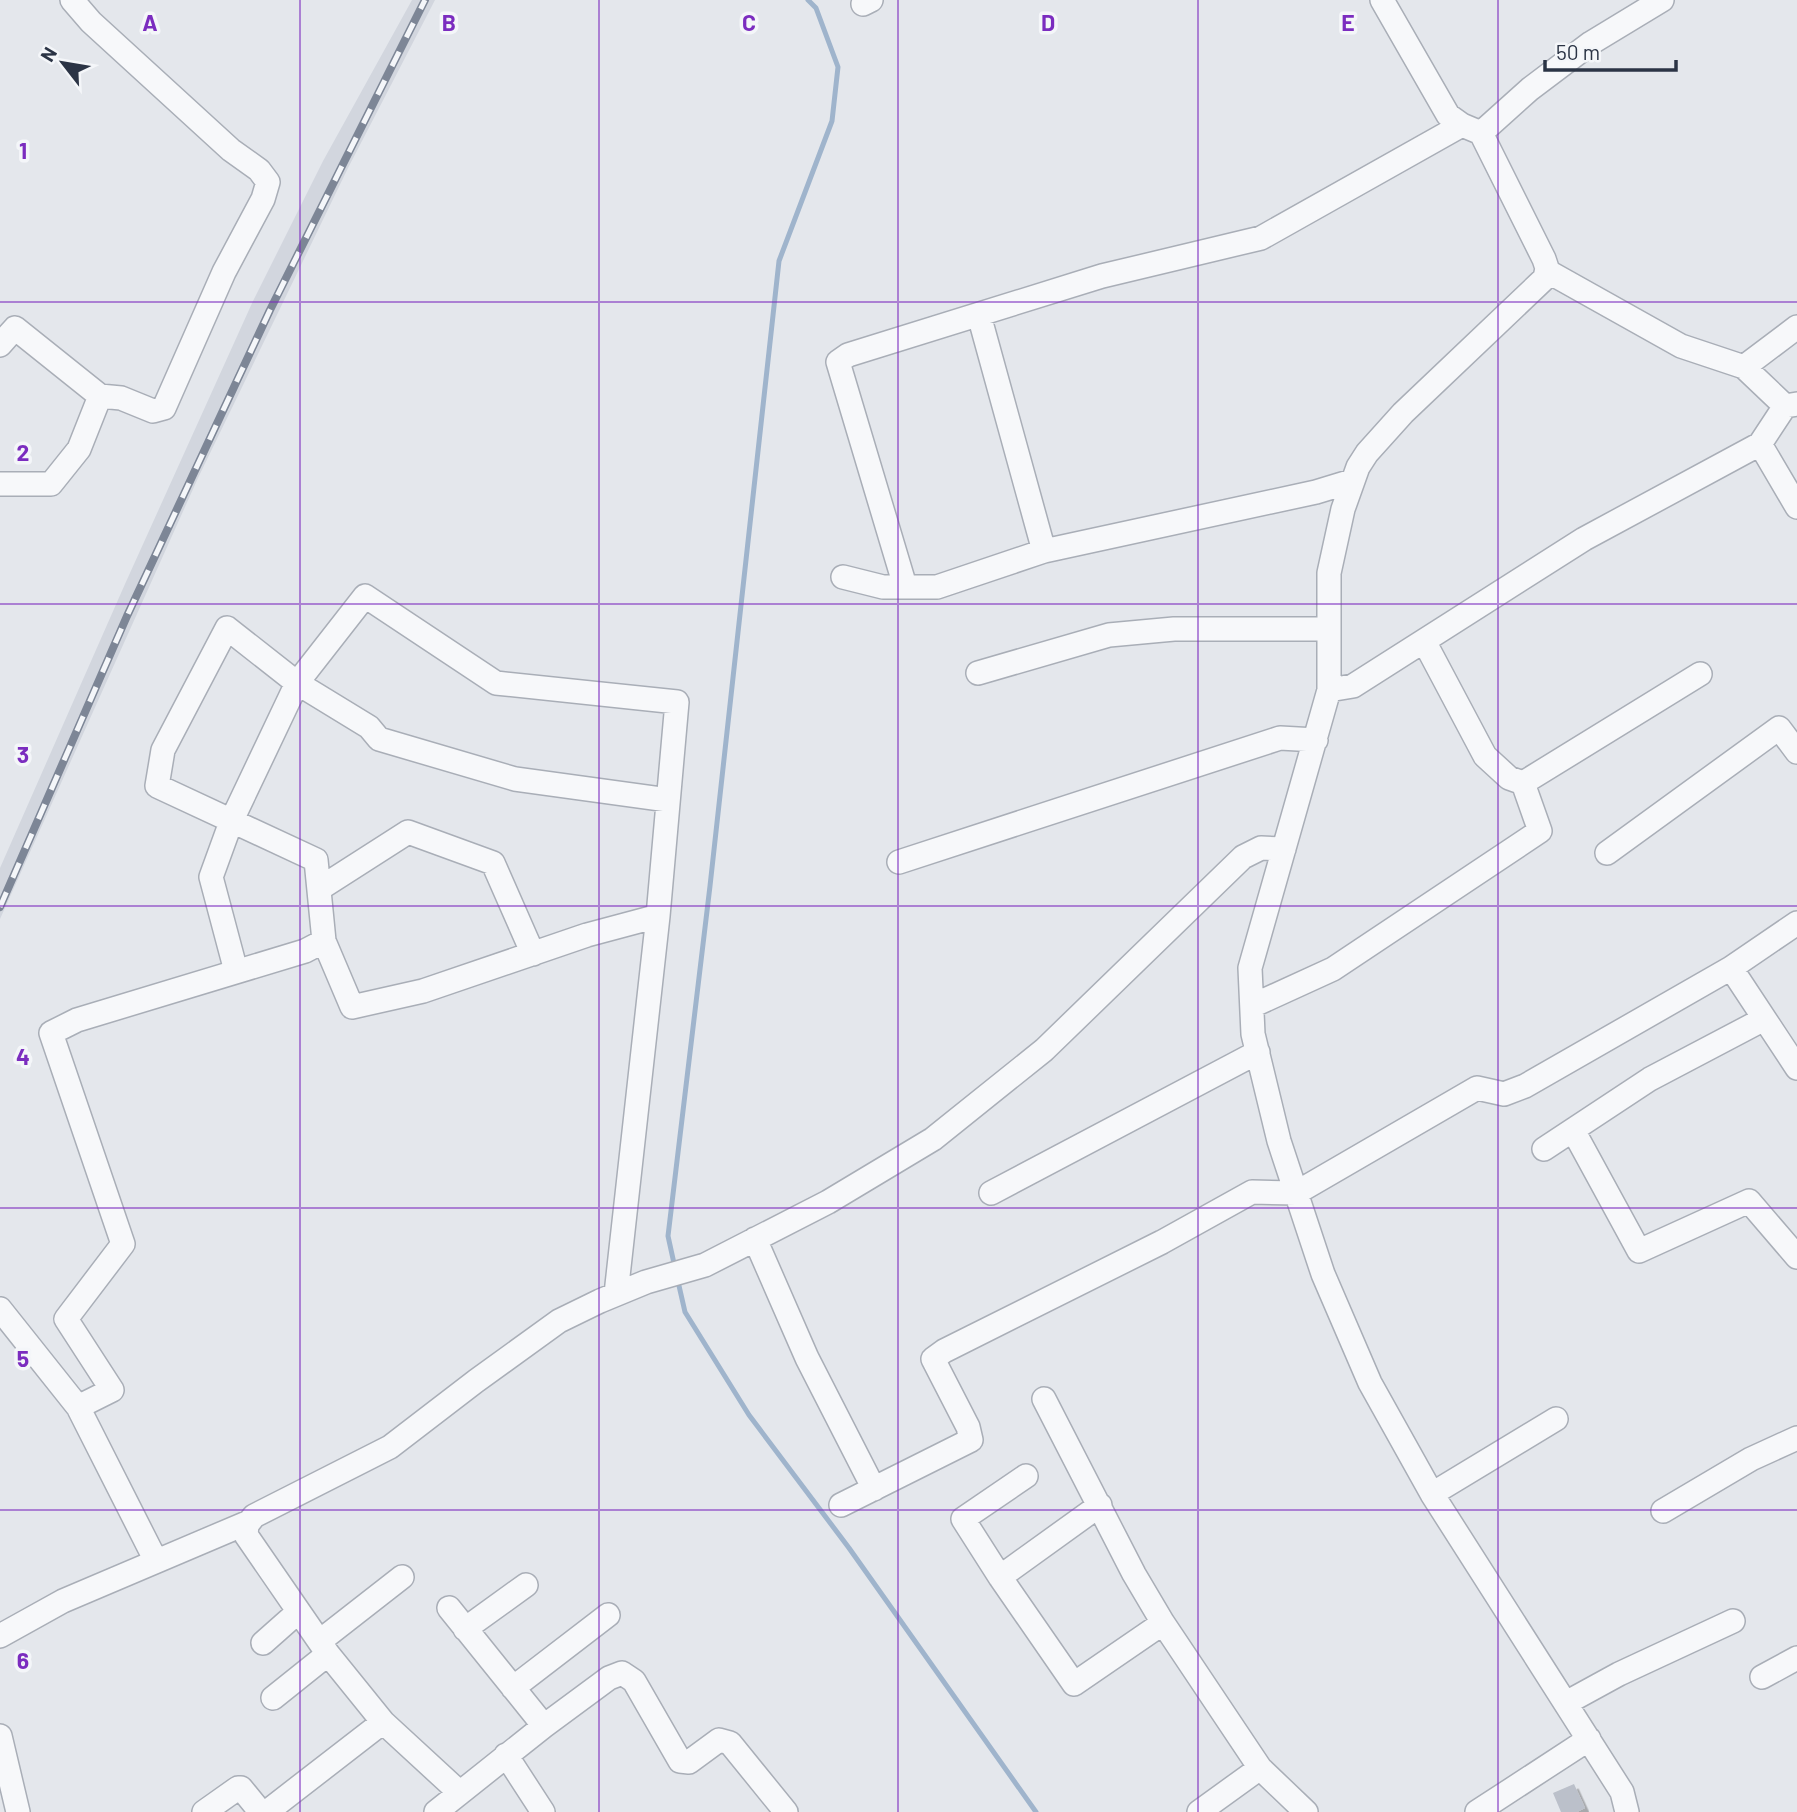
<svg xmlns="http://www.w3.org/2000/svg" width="1797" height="1812" viewBox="0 0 1797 1812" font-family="Barlow,sans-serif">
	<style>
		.built { fill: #d2d6de }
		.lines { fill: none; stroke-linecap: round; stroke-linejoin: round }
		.stream { stroke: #9fb4cc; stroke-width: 5 }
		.building { fill: #bbc0ca; filter: url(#shadow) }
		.minor-casing { stroke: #a9aeb7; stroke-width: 26 }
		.minor { stroke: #f7f8fa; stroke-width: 23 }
		.rail-casing { stroke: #7d8696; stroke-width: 8 }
		.rail { stroke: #f4f6f9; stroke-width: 5; stroke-dasharray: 16; stroke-linecap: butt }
		.grid { fill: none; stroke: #7b2cbf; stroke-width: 2; stroke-opacity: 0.55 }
		.grid-label { font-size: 23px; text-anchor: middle; font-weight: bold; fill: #7b2cbf; stroke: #f4f6f9; stroke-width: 7; stroke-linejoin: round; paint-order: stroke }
	</style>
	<defs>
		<filter id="shadow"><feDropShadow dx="4.5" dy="4.5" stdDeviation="0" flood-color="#0004"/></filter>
	</defs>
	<rect width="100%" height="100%" fill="#e4e7ec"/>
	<path class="built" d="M 412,0 L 435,0 L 348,168 L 198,478 L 0,919 L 0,868 L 125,584 L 253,301 L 323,161 Z"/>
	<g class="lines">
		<path class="stream" d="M 675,1268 L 668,1236 L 710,886 L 779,261 L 832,121 L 838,67 L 816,8 L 808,0
			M 677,1277 L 685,1312 L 749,1415 L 849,1548 L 1036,1812"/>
	</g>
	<path class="building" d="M 1574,1784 L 1585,1808 L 1577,1812 L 1561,1812 L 1553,1793 Z"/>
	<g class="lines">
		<g class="minor-casing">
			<path id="minor" d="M 72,0 L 91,22 L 231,150 L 259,170 L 268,182 L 263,199 L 224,272 L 164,408 L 153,411 L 121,398 L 100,396
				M 1382,0 L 1448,115 L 1462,125 L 1481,133 L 1544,259 L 1547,268 L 1545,278 L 1403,413 L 1367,453 L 1358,467 L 1343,509 L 1329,573 L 1329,690 L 1250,968 L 1253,1034 L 1279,1141 L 1323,1274 L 1370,1383 L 1432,1494 L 1622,1792 L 1627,1812
				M 863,4 L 871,0
				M 1481,133 L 1530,89 L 1591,43 L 1662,0
				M 1547,271 L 1681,346 L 1744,367 L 1785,406
				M 979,315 L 1044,551
				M 0,345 L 15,328 L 100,396 L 79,449 L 51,484 L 0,484
				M 1744,367 L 1797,327
				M 1760,444 L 1785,406 L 1797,404
				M 843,577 L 883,587 L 937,587 L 1044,551 L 1316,492 L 1352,481
				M 905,586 L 838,362 L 848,355 L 1102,276 L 1261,238 L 1462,125
				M 1424,641 L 1485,756 L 1509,778 L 1523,783
				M 978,673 L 1109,635 L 1174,629 L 1329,629
				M 1329,690 L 1353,686 L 1584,539 L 1760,444 L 1797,507
				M 1523,783 L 1700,674
				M 1607,853 L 1779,728 L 1797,752
				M 899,862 L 1280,738 L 1316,740
				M 319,889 L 408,832 L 493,863 L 533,954
				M 658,916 L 587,935 L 423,991 L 352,1007 L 324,941 L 316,860 L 157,786 L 163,750 L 227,628 L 297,683 L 369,727 L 379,739 L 515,779 L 668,800
				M 1731,968 L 1797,1068
				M 236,971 L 211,877 L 231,822 L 297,683 L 365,596 L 496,683 L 677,702 L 658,916 L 616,1294
				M 1252,1006 L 1333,969 L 1540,831 L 1523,783
				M 1573,1130 L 1639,1251 L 1749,1201 L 1797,1257
				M 1544,1149 L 1650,1079 L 1764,1019
				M 991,1193 L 1258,1052
				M 755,1239 L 807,1358 L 874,1489
				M 0,1309 L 78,1407 L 156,1561
				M 1044,1399 L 1134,1574 L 1163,1623 L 1260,1768 L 1306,1812
				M 78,1407 L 112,1390 L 66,1319 L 123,1244 L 51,1033 L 77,1020 L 305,951 L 324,941
				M 1026,1476 L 963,1519 L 1000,1577 L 1074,1684 L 1163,1623
				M 1432,1494 L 1556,1419
				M 841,1505 L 971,1440 L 968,1427 L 933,1359 L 944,1351 L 1162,1242 L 1252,1192 L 1296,1193 L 1477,1088 L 1504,1094 L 1525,1086 L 1731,968 L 1797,923
				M 1663,1511 L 1751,1459 L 1797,1438
				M 1000,1577 L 1100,1505
				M 449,1608 L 544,1726
				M 465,1629 L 526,1585
				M 0,1636 L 63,1601 L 249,1522
				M 320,1641 L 402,1577
				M 263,1643 L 298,1612
				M 1762,1677 L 1797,1658
				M 513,1688 L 608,1615
				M 273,1698 L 328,1654
				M 1566,1703 L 1619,1674 L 1733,1621
				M 383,1722 L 459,1792
				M 0,1736 L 18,1812
				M 506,1755 L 543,1812
				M 204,1812 L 238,1788 L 241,1788 L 259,1810 L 268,1811 L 383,1722 L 328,1654 L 246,1535 L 247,1525 L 254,1516 L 390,1447 L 476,1381 L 559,1321 L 600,1301 L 646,1282 L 705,1265 L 828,1202 L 933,1139 L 1044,1050 L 1243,857 L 1261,848 L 1284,849
				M 436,1812 L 544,1726 L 609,1678 L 622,1673 L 634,1681 L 680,1761 L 689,1762 L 719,1740 L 730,1743 L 786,1812
				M 1199,1812 L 1260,1768
				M 1477,1812 L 1589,1739"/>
		</g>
		<use href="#minor" class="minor"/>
		<g class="rail-casing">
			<path id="rail" d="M 0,907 L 127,616 L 270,310 L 425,0"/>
		</g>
		<use href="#rail" class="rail"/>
	</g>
	<path class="grid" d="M 300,0 L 300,1812M 599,0 L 599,1812M 898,0 L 898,1812M 1198,0 L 1198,1812M 1498,0 L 1498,1812M 0,302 L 1797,302M 0,604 L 1797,604M 0,906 L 1797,906M 0,1208 L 1797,1208M 0,1510 L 1797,1510"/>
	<g class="grid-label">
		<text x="150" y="31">A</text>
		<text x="449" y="31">B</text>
		<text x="749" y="31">C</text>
		<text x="1048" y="31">D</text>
		<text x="1348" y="31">E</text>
		<text x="23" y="159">1</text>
		<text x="23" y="461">2</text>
		<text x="23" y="763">3</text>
		<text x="23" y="1065">4</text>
		<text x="23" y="1367">5</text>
		<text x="23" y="1669">6</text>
	</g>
	<g transform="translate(63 63) rotate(301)" stroke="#f4f6f9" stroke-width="5" paint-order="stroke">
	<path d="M0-5L12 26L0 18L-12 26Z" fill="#2b3445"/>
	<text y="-10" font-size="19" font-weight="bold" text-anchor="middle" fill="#2b3445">N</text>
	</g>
	<path d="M1545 60v10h131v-10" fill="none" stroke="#2b3445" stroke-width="3.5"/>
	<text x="1556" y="60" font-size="21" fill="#2b3445" stroke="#f4f6f9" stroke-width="5" paint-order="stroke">50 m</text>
</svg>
